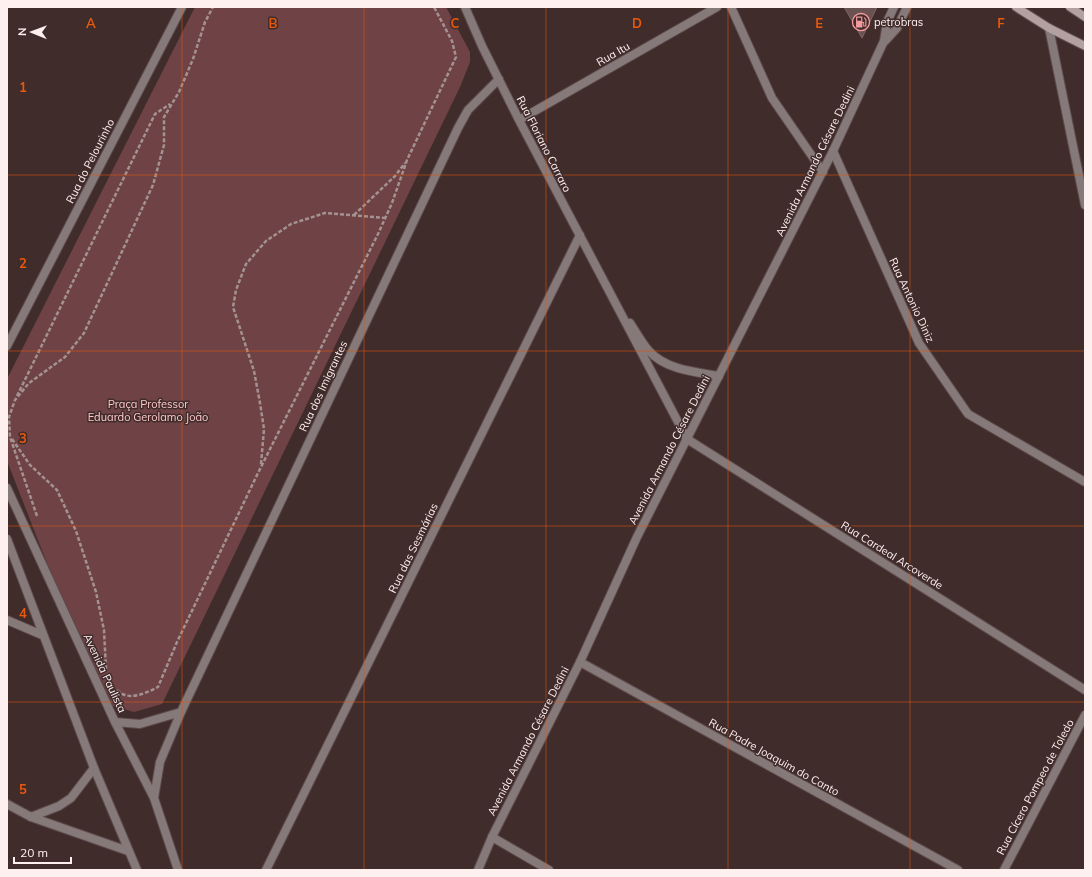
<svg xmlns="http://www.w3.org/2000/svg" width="1092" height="877" viewBox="0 0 1092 877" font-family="Mulish,sans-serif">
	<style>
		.green { fill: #6f4345 }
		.building { fill: #6a5252; stroke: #7f6666 }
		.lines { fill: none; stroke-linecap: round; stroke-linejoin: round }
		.minor-casing { stroke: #5f4b4b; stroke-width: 10 }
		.tertiary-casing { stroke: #5f4b4b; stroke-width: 10 }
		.secondary-casing { stroke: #5f4b4b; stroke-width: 10 }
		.path { stroke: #a49292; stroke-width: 2.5; stroke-dasharray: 4 2; stroke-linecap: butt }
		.minor { stroke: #857979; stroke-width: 8 }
		.tertiary { stroke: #857979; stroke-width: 8 }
		.secondary { stroke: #b3a1a1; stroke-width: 8 }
		.grid { fill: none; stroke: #e8590c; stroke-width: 1; stroke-opacity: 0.55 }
		.labels { text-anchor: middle; stroke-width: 3; stroke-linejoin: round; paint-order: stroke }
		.poi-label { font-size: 11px; fill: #fff0f0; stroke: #412c2c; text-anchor: start }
		.street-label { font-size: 11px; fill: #fff0f0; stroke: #412c2c }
		.park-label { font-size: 11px; fill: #ffc8c9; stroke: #412c2c }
		.grid-label { font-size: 13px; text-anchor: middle; font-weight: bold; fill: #e8590c; stroke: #412c2c; stroke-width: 3; stroke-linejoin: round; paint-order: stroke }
	</style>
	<rect width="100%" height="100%" fill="#412c2c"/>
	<path class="green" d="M 195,7 L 446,7 L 470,52 L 470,62 L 460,87 L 162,704 L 134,712 L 113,706 L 49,568 L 7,461 L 7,379 Z"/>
	<path class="building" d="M 844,7 L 877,7 L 862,38 Z"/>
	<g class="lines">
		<g class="minor-casing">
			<path id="minor" d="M 465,7 L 482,46 L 519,120 L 687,439 L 1085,690
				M 731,7 L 772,98 L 823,172
				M 1049,28 L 1085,205
				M 519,120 L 717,7
				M 833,151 L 919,343 L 968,414 L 1085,482
				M 630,323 C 636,332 642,343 649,351 C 666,370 696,372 719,376
				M 7,346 L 182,7
				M 7,488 L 115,722 L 154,798 L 178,870
				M 7,539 L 94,768 L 137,870
				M 7,620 L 42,635
				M 580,662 L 958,870
				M 115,722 L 140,724 L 181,712
				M 154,798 L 160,762 L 181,712 L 458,128 L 468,110 L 499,79
				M 7,804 L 31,817 L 128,851
				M 31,817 L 59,806 L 71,798 L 94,768
				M 492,837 L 549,870
				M 266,870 L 580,235
				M 1004,870 L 1085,715"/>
		</g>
		<g class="tertiary-casing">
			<path id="tertiary" d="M 885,41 L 897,28 L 907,7
				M 478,870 L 492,837 L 580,662 L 637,537 L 833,151 L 884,41 L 887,22 L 894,7"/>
		</g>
		<g class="secondary-casing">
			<path id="secondary" d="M 1016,7 L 1049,28 L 1085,46
				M 1070,7 L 1085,17"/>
		</g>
		<path class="path" d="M 354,215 L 395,176 L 405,163
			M 17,396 L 155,114 L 170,104
			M 12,439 L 30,465 L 57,490 L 76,531 L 96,592 L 104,630 L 106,669
			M 261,464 L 264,429 L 260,403 L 254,371 L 233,307 L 236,290 L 246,264 L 266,241 L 291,224 L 325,213 L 386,218
			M 37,516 L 10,437 L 9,417 L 15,400 L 29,383 L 65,357 L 84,333 L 153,185 L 164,145 L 164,117 L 179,92 L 193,59 L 205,22 L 213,7
			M 117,690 C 128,702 146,693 158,687 L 177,642 L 258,473 L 378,234 L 392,203 L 407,160 L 456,57 L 452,41 L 434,7"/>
		<use href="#minor" class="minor"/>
		<use href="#tertiary" class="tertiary"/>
		<use href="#secondary" class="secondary"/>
	</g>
	<path class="grid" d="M 182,7 L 182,870M 364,7 L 364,870M 546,7 L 546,870M 728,7 L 728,870M 910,7 L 910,870M 7,175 L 1085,175M 7,351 L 1085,351M 7,526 L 1085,526M 7,702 L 1085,702"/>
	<defs>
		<g id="fuel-ring" transform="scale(0.9)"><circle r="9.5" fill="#412c2c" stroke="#f59b9e" stroke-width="1.5"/><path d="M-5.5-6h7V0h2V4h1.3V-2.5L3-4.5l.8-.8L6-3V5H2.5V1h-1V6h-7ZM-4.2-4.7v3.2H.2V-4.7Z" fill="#f59b9e"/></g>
	</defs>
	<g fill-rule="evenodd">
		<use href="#fuel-ring" x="861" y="22"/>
	</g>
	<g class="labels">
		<g class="poi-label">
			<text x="874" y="26">petrobras</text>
		</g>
		<g class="street-label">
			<text transform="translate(613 54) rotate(-30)" y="4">Rua Itu</text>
			<text transform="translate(544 144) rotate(63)" y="4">Rua Floriano Carraro</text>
			<text transform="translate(90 161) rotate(-63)" y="4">Rua do Pelourinho</text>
			<text transform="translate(815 161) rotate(-64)" y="4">Avenida Armando Césare Dedini</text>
			<text transform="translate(912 300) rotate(65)" y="4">Rua Antonio Diniz</text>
			<text transform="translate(323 386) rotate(-65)" y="4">Rua dos Imigrantes</text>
			<text transform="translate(669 450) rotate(-63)" y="4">Avenida Armando Césare Dedini</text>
			<text transform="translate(413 548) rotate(-64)" y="4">Rua das Sesmárias</text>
			<text transform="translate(892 555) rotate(32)" y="4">Rua Cardeal Arcoverde</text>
			<text transform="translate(105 673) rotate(65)" y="4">Avenida Paulista</text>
			<text transform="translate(528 741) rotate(-63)" y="4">Avenida Armando Césare Dedini</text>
			<text transform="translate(774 757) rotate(29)" y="4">Rua Padre Joaquim do Canto</text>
			<text transform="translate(1035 787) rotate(-62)" y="4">Rua Cícero Pompeo de Toledo</text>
		</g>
		<g class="park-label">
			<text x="148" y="408">Praça Professor<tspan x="148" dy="13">Eduardo Gerolamo João</tspan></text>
		</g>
	</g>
	<g class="grid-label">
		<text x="91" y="28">A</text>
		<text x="273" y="28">B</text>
		<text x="455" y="28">C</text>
		<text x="637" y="28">D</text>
		<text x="819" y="28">E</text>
		<text x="1001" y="28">F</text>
		<text x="23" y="92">1</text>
		<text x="23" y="268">2</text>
		<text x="23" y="443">3</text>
		<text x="23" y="618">4</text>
		<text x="23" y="794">5</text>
	</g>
	<rect width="1092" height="877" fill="none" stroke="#fff0f0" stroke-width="16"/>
	<g transform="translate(32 32) rotate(271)" stroke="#412c2c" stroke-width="3" paint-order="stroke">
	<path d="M0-3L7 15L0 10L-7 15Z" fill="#fff0f0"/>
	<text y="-6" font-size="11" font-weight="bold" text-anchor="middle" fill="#fff0f0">N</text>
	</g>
	<path d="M14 857v6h57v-6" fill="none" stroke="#fff0f0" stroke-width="2"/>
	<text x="20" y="857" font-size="12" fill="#fff0f0" stroke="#412c2c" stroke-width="3" paint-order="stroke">20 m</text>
</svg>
